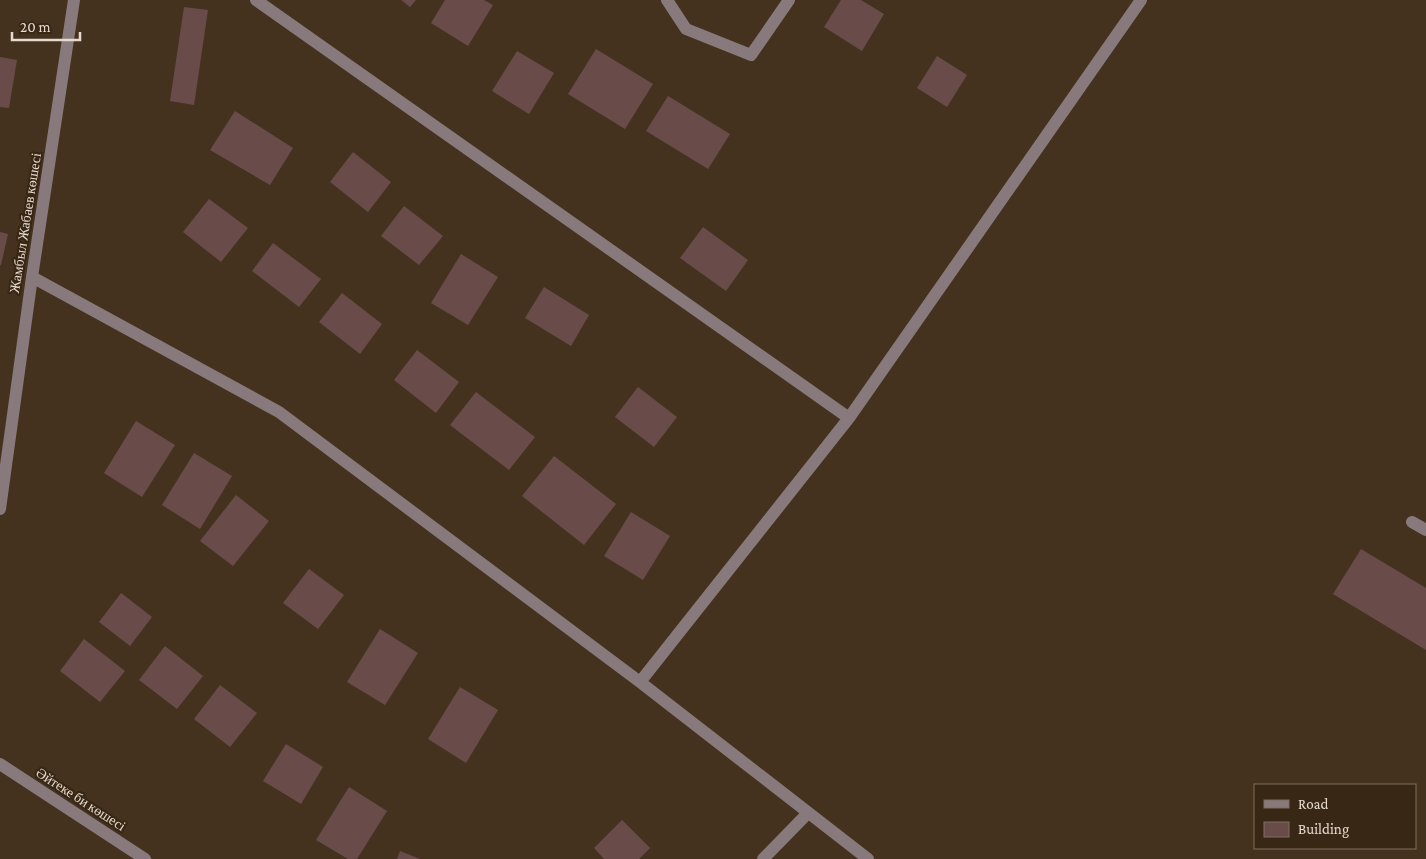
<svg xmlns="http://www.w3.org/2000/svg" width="1426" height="859" viewBox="0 0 1426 859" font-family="'Crimson Pro',serif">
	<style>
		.building { fill: #694c4a }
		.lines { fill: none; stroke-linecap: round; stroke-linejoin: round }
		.minor { stroke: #887a7c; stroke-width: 12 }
		.labels { text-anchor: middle; stroke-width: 4.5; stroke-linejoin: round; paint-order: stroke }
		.street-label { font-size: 14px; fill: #e6dacf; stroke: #392715 }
	</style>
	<rect width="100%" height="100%" fill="#44321f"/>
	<path class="building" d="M 401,0 L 416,0 L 410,7 Z
		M 445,0 L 484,0 L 493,5 L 468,46 L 431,23 Z
		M 841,0 L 861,0 L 884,14 L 862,51 L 824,27 Z
		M 184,7 L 208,10 L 194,105 L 170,101 Z
		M 596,49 L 653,84 L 625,129 L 568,94 Z
		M 517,51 L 554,73 L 529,114 L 492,91 Z
		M 937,56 L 967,75 L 947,107 L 917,88 Z
		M 0,57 L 17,60 L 9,108 L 0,107 Z
		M 668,96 L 730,134 L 708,169 L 646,131 Z
		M 235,111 L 293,148 L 270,185 L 210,150 Z
		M 353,152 L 391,182 L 368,212 L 330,182 Z
		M 209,199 L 248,228 L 221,262 L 183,232 Z
		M 404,206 L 443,236 L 419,265 L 381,236 Z
		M 703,227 L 748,260 L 726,291 L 680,258 Z
		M 0,232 L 8,234 L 1,265 L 0,265 Z
		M 273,243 L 321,279 L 299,307 L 252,271 Z
		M 461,254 L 498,277 L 468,325 L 431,303 Z
		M 544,287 L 589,315 L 571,346 L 525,318 Z
		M 342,293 L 382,324 L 360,354 L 319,322 Z
		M 417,350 L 459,382 L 436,413 L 394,380 Z
		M 638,387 L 677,417 L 654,447 L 615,417 Z
		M 476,392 L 535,437 L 509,470 L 450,425 Z
		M 136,421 L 175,445 L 142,497 L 104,473 Z
		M 194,453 L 232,476 L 200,529 L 162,505 Z
		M 554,456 L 616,504 L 584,545 L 522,496 Z
		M 236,495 L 269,521 L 233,566 L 200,541 Z
		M 631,512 L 670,536 L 643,580 L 604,556 Z
		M 1361,549 L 1426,588 L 1426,650 L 1333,594 Z
		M 309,569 L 344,595 L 318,629 L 283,603 Z
		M 121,593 L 152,617 L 130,646 L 99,622 Z
		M 380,629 L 418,653 L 385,705 L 347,682 Z
		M 84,639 L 125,671 L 100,702 L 60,671 Z
		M 165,646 L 203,676 L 177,709 L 139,680 Z
		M 220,685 L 257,713 L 230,747 L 194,719 Z
		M 460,687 L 498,710 L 466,763 L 428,739 Z
		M 286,744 L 323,767 L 301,804 L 263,781 Z
		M 349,787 L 387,811 L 357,859 L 348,859 L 316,840 Z
		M 622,820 L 650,848 L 639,859 L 604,859 L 594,848 Z
		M 400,851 L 420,859 L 397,859 Z"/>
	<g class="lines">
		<path class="minor" d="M 256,0 L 849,418
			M 667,0 L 686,29 L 751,55 L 789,0
			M 32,277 L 279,412 L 640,682 L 868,859
			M 0,509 L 32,277 L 74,0
			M 1412,522 L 1426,530
			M 640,682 L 849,418 L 1141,0
			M 0,764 L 145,859
			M 763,859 L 808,813"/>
	</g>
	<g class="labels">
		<g class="street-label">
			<text transform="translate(25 223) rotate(-81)" y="5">Жамбыл Жабаев көшесі</text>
			<text transform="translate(81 799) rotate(33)" y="5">Әйтеке би көшесі</text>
		</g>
	</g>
	<rect x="1254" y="784" width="162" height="65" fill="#392715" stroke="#7e6f5f"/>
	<rect x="1264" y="800" width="25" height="8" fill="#887a7c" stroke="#7e6f5f"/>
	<text x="1298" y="809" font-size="15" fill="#e6dacf">Road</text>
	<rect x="1264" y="822" width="25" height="15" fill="#694c4a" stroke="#7e6f5f"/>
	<text x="1298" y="834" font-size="15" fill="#e6dacf">Building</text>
	<path d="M12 32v8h68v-8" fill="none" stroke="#e6dacf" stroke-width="2.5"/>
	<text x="20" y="32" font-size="15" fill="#e6dacf" stroke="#392715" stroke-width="4" paint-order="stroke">20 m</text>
</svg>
